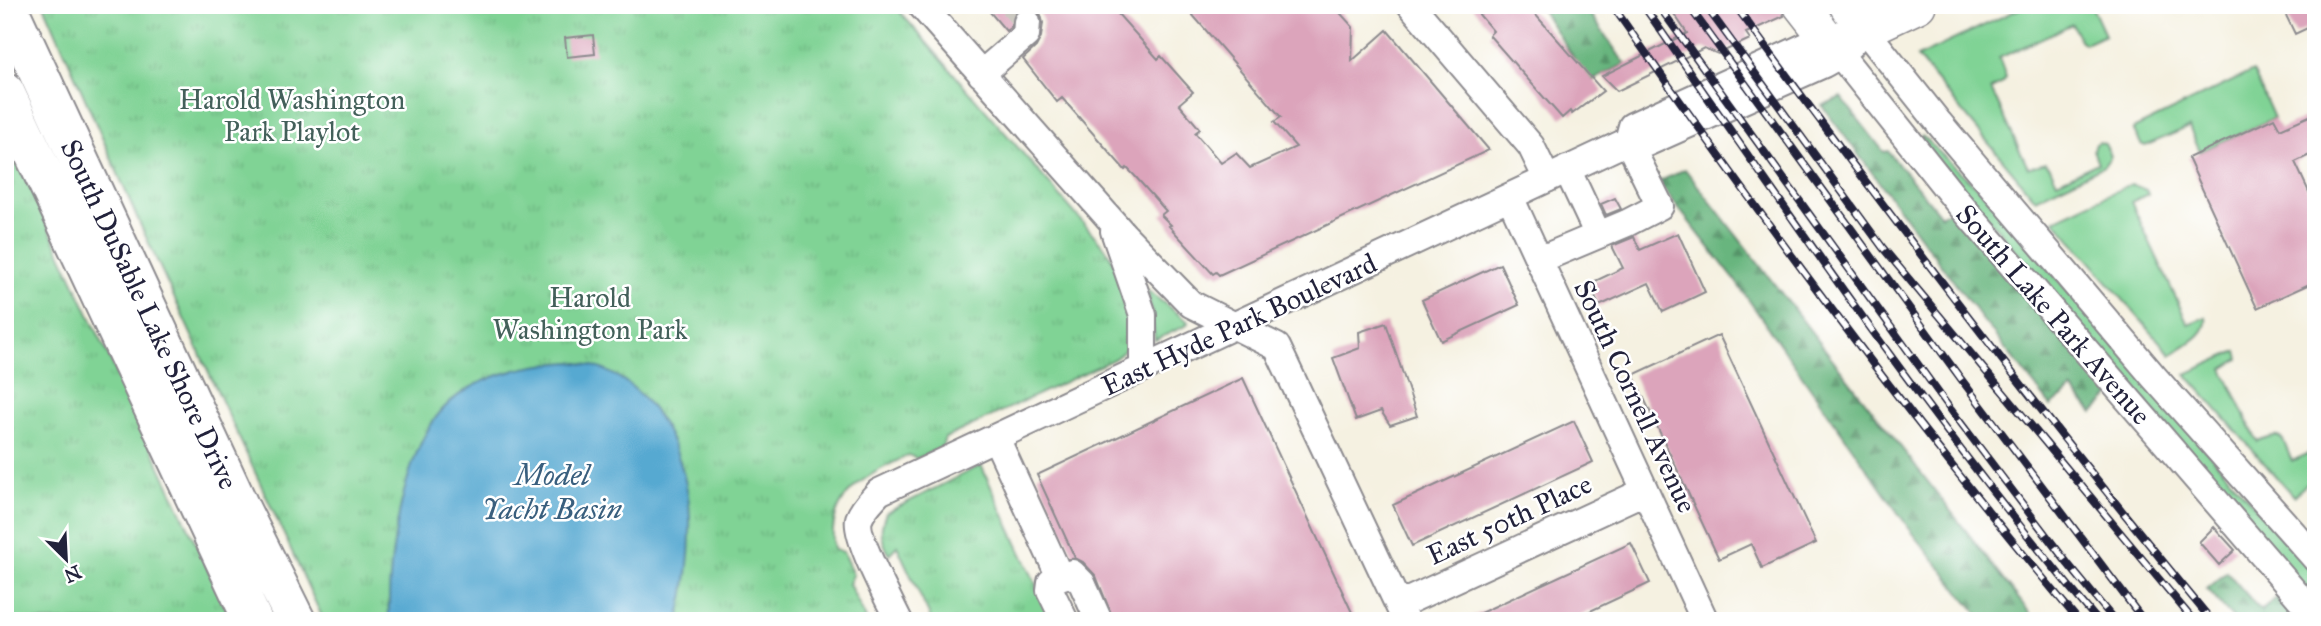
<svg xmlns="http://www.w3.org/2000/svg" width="2321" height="626" viewBox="0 0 2321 626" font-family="'IM FELL Great Primer',serif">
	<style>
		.green { fill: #80d395; stroke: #517a68; stroke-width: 2 }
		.forest { fill: url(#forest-firs); stroke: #456c5c; stroke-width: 2 }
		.park { fill: url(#park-tufts); stroke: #517a68; stroke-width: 2 }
		.water { fill: #56a9d1; stroke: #3c6686; stroke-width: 2 }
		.building { fill: #dca4bb }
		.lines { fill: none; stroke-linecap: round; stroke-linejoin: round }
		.minor-tunnel { stroke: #cbc8c0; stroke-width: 26; stroke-dasharray: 26 13; stroke-linecap: butt }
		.minor-casing { stroke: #8c8a8e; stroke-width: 30 }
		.major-casing { stroke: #8c8a8e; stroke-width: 38 }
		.highway-casing { stroke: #8c8a8e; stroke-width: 42 }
		.minor { stroke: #fff; stroke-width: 26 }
		.major { stroke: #fff; stroke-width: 35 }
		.highway { stroke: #fff; stroke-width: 38 }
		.rail-casing { stroke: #22223b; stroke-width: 8 }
		.rail { stroke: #fff; stroke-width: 5; stroke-dasharray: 16; stroke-linecap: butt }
		.labels { text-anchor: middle; stroke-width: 5; stroke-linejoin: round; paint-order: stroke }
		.park-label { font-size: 28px; fill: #43605a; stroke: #fff }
		.street-label { font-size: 28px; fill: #22223b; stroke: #fff }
		.water-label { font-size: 30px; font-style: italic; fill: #395f7e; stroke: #fff }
	</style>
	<defs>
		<pattern id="forest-firs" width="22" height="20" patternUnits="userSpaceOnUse" patternTransform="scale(1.75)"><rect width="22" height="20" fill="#68b57e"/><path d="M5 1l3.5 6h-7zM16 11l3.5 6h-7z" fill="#559368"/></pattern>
		<pattern id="park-tufts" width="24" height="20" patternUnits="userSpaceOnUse" patternTransform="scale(1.75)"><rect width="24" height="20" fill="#80d395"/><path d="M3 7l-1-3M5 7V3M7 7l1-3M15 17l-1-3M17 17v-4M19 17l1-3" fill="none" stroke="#6eb581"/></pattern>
	</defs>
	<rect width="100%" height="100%" fill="#fff"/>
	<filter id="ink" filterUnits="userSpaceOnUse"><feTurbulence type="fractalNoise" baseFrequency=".0143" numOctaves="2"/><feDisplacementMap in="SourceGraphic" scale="14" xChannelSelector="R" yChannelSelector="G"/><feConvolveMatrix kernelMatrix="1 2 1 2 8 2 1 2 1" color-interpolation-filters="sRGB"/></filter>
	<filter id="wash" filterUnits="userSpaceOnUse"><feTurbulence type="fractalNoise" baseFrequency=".00686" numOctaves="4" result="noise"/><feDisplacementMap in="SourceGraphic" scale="28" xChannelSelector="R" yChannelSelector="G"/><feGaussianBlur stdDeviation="1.57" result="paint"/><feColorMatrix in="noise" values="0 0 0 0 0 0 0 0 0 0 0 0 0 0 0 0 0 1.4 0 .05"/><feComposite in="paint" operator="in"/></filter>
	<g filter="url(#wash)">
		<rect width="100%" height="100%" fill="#f5f1e1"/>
		<path class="green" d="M 2027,5 L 2095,5 L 2092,7 L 2105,35 L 2085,44 L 2080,40 L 2072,24 L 1999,58 L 2006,78 L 2003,83 L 1991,89 L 2028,168 L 2045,163 L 2050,167 L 2057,182 L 2098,163 L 2093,150 L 2095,144 L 2099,142 L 2105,144 L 2111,156 L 2104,166 L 2035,199 L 1917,57 Z
			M 2253,71 L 2274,118 L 2200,152 L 2189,127 L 2145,146 L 2141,144 L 2133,129 Z
			M 1922,136 L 1983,193 L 2316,577 L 2316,600 L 1919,138 Z
			M 2131,184 L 2146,190 L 2148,194 L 2131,202 L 2188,324 L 2206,317 C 2209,335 2185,345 2171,355 L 2054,220 Z
			M 1148,291 L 1186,320 L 1188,322 L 1187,325 L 1155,340 Z
			M 2237,351 L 2239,359 L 2223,369 L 2257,441 C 2286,430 2280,436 2292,461 L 2316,450 L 2316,476 L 2293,496 L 2186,374 Z"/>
		<path class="forest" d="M 1538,5 L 1584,5 L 1625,64 L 1590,82 Z
			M 1841,97 L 1884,152 L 1888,151 L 1941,216 L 1949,210 L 2111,395 L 2093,413 L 2072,389 L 2051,406 L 1981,318 L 1822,106 Z
			M 1685,169 L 2036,621 L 1983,621 L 1908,527 L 1734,279 L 1658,182 Z
			M 2227,572 L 2261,611 L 2280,595 L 2304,621 L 2235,621 L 2207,589 Z"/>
		<path class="park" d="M 44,5 L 894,5 L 1106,249 C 1118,268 1141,317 1132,339 C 1129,347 1121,354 1114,359 L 945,438 L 942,447 L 916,459 L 909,455 C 866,476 825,494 834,550 L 843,552 L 853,575 L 849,584 L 867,621 L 324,621 L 140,224 Z
			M 5,134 L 232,621 L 5,621 Z
			M 981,465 L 1053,621 L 932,621 L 897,546 L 889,554 C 881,539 879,529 886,513 Z"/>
		<path class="water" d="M 570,362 C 578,363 588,364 596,367 C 656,386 689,460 690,519 C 691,552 686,589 678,621 L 389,621 C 387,563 402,454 442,410 C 473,376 525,365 570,362 Z"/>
		<g id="blocks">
			<path class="building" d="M 984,5 L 1110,5 L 1158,59 L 1161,56 L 1193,92 L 1179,104 L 1200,129 L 1195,133 L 1221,163 L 1236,153 L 1250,168 L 1296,147 L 1274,122 L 1281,117 L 1184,5 L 1333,5 L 1353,27 L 1352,61 L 1387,30 L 1489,150 L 1219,275 L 1216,272 L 1213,274 L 1169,226 L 1171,225 L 1161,215 L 1166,211 L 1134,175 L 1127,168 L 1125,170 L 1062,98 L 1057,102 L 1023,59 L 1036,47 L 1041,37 L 1043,23 L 1041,15 L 1035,9 L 1029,6 L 1021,8 L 1014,14 L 1011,27 L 1006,31 Z
				M 1471,5 L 1527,5 L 1603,91 L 1572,114 L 1570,111 L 1562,118 L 1489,35 L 1493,31 Z
				M 1668,5 L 1726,5 L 1731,13 L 1748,5 L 1781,5 L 1784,16 L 1746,33 L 1750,39 L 1718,54 L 1704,48 L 1617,91 L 1602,76 L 1687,33 Z
				M 2281,5 L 2316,5 L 2316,24 L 2295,34 Z
				M 593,35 L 595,54 L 567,57 L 565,38 Z
				M 2316,113 L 2316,152 L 2295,162 L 2316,207 L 2316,281 L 2257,308 L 2188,158 L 2274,118 L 2280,129 Z
				M 1615,198 L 1621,209 L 1606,215 L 1601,204 Z
				M 1678,233 L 1705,292 L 1663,312 L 1649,283 L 1599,306 L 1589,284 L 1623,268 L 1612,246 L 1634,237 L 1640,250 Z
				M 1500,264 L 1519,305 L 1441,341 L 1422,300 Z
				M 1386,323 L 1417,416 L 1390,425 L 1381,411 L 1356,420 L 1333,358 L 1360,348 L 1359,332 Z
				M 1719,335 L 1816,543 L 1762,568 L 1751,544 L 1719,559 L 1633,375 Z
				M 1243,378 L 1356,621 L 1114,621 L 1096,576 L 1083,562 L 1075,558 L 1037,475 Z
				M 1574,421 L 1593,462 L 1412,546 L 1393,505 Z
				M 2214,527 L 2235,550 L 2219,565 L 2199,542 Z
				M 1631,543 L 1650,583 L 1569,621 L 1463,621 Z"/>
		</g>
	</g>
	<g filter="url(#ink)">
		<use href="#blocks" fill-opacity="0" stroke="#8c8a8e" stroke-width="2"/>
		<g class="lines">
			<path class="minor-tunnel" d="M 1012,5 L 1027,22"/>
			<g class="minor-casing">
				<path id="minor" d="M 921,5 L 1124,235 L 1191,304 L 1277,347 L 1406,621
					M 1411,5 L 1531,146 L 1547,179
					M 1865,30 L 1939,123 L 2154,377 L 2316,559
					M 1826,37 L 1956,200 L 2316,617
					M 981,74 L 1026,35 L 1027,22
					M 1628,141 L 1640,146 L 1824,64 L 1840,55 L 1852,43
					M 1567,169 L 1598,235
					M 1510,197 L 1705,621
					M 1114,231 L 1143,315 L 1143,368
					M 1539,260 L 1627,223 L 1660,206 L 1628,141
					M 996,438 L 1060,577
					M 1399,605 L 1645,491
					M 899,621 C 890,602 854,536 859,519 C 863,508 872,500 879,492 L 1628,141 L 1632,126 L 1826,37 L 1865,30
					M 1065,621 L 1050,590 L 1051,582 L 1060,577 L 1072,573 L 1082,583 L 1099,621"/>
			</g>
			<g class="major-casing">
				<path id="major" d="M 1801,5 L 1826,37
					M 1847,5 L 1865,30 L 1918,5"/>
			</g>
			<g class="highway-casing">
				<path id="highway" d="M 7,5 L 241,510 L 296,621
					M 5,92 L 253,621"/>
			</g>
			<use href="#minor" class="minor"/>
			<use href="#major" class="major"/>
			<use href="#highway" class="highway"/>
			<g class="rail-casing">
				<path id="rail" d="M 1612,5 C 1760,216 1912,424 2079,621
					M 1643,5 C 1789,214 1933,426 2098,621
					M 1658,5 L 1951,410 L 2068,564 L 2115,621
					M 1688,5 L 1961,379 L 2144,621
					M 1705,5 L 1883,248 L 2194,621
					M 1735,5 C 1888,215 2046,421 2212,621"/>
			</g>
			<use href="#rail" class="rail"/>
		</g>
	</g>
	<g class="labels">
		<g class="park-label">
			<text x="292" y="109">Harold Washington<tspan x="292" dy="32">Park Playlot</tspan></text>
			<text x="590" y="307">Harold<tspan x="590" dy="32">Washington Park</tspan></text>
		</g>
		<g class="street-label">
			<text transform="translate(150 314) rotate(65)" y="10">South DuSable Lake Shore Drive</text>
			<text transform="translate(2054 314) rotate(49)" y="10">South Lake Park Avenue</text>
			<text transform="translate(1239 324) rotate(-25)" y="10">East Hyde Park Boulevard</text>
			<text transform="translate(1636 396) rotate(65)" y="10">South Cornell Avenue</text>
			<text transform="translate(1509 519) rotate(-25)" y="10">East 50th Place</text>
		</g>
		<g class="water-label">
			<text x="552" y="485">Model<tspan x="552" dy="34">Yacht Basin</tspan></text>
		</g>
	</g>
	<rect width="2321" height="626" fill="none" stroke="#fff" stroke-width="28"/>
	<g transform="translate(66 559) rotate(156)" stroke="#ffffff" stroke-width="5" paint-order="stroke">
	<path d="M0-5L12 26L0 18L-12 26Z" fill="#22223b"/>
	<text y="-10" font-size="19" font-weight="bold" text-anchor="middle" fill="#22223b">N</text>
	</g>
</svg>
